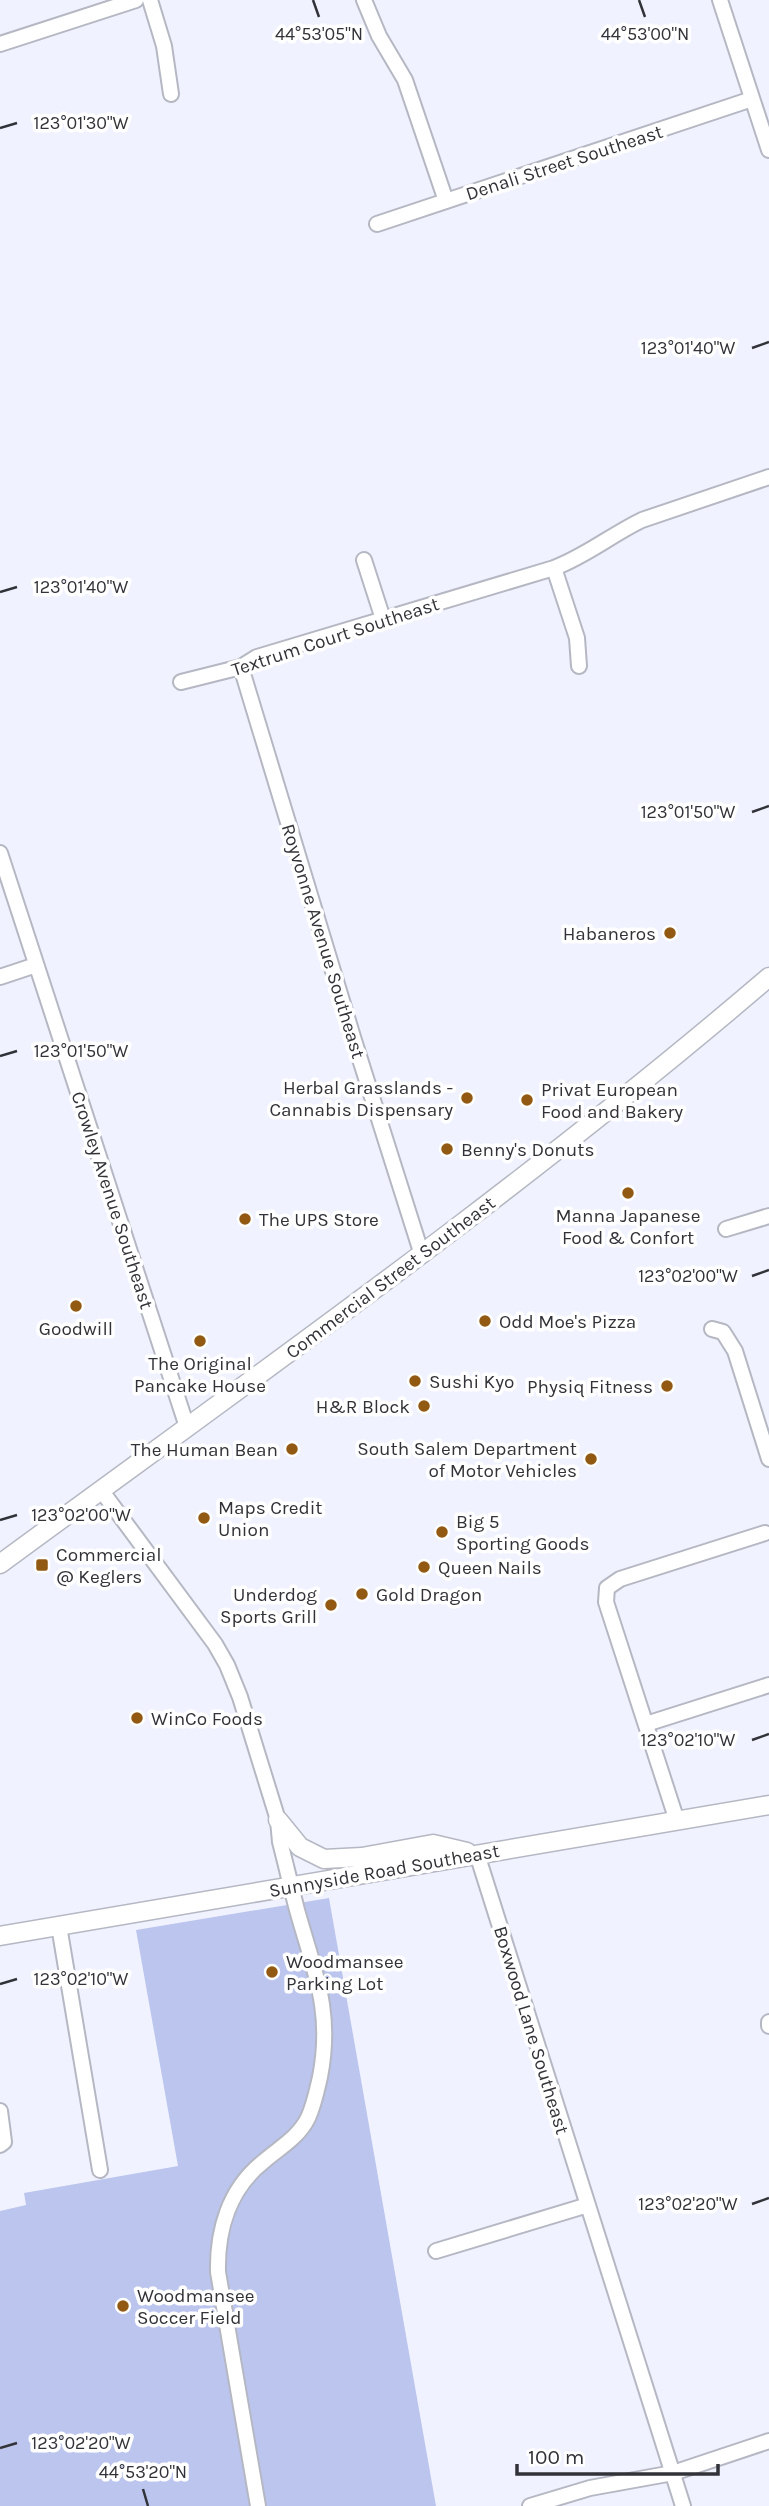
<svg xmlns="http://www.w3.org/2000/svg" width="769" height="2506" viewBox="0 0 769 2506" font-family="Karla,sans-serif">
	<style>
		.green { fill: #bcc5ee }
		.lines { fill: none; stroke-linecap: round; stroke-linejoin: round }
		.minor-casing { stroke: #b5b8c3; stroke-width: 18 }
		.major-casing { stroke: #b5b8c3; stroke-width: 21 }
		.minor { stroke: #fff; stroke-width: 14 }
		.major { stroke: #fff; stroke-width: 18 }
		.ticks { fill: none; stroke: #323338; stroke-width: 2.5 }
		.poi-dot { fill: #925913; stroke: #fff; stroke-width: 2.5 }
		.labels { text-anchor: middle; stroke-width: 7; stroke-linejoin: round; paint-order: stroke }
		.street-label { font-size: 19px; fill: #323338; stroke: #fff }
		.poi-label { font-size: 19px; fill: #323338; stroke: #fff; text-anchor: start }
		.ticks-label { font-size: 18px; text-anchor: middle; fill: #323338; stroke: #fff; stroke-width: 7; stroke-linejoin: round; paint-order: stroke }
	</style>
	<rect width="100%" height="100%" fill="#f0f3ff"/>
	<path class="green" d="M 329,1898 L 436,2506 L 0,2506 L 0,2211 L 26,2205 L 24,2193 L 178,2166 L 136,1930 Z"/>
	<g class="lines">
		<g class="minor-casing">
			<path id="minor" d="M 150,0 L 164,46 L 171,94
				M 364,0 L 379,36 L 405,80 L 446,201
				M 720,0 L 769,150
				M 0,44 L 136,0
				M 377,224 L 752,99
				M 364,560 L 383,619
				M 554,568 L 577,638 L 579,666
				M 241,667 L 353,1037 L 422,1255
				M 181,682 L 241,667 L 257,657 L 554,568 C 586,556 611,535 642,520 L 769,477
				M 0,853 L 187,1427
				M 0,977 L 36,965
				M 726,1229 L 769,1216
				M 712,1329 L 723,1332 L 735,1351 L 769,1459
				M 101,1490 L 215,1644 L 227,1665 L 240,1697 L 278,1820 L 280,1842 C 286,1865 291,1887 297,1910 C 314,1971 333,2011 320,2077 C 317,2090 314,2105 308,2118 C 298,2138 279,2148 263,2162 C 229,2189 217,2230 218,2272 L 258,2506
				M 646,1724 L 769,1685
				M 677,1821 L 606,1602 L 607,1588 L 620,1579 L 765,1533
				M 477,1854 L 683,2506
				M 59,1926 L 100,2170
				M 769,2022 L 769,2026
				M 0,2111 L 4,2142 L 0,2145
				M 436,2251 L 588,2205
				M 530,2506 L 590,2488 L 673,2473 L 769,2441"/>
		</g>
		<g class="major-casing">
			<path id="major" d="M 0,1564 C 260,1373 524,1187 769,977
				M 278,1820 L 300,1847 L 324,1859 L 362,1857 L 433,1844 L 467,1852
				M 0,1936 L 769,1805"/>
		</g>
		<use href="#minor" class="minor"/>
		<use href="#major" class="major"/>
	</g>
	<path class="ticks" d="M 313,0 L 319,17M 639,0 L 645,17M 0,128 L 17,123M 752,348 L 769,342M 0,592 L 17,587M 752,812 L 769,806M 0,1056 L 17,1051M 752,1276 L 769,1270M 0,1520 L 17,1515M 752,1740 L 769,1734M 0,1984 L 17,1979M 752,2204 L 769,2198M 0,2448 L 17,2443M 143,2489 L 148,2506"/>
	<g class="poi-dot">
		<circle cx="670" cy="933" r="7"/>
		<circle cx="467" cy="1098" r="7"/>
		<circle cx="527" cy="1100" r="7"/>
		<circle cx="447" cy="1149" r="7"/>
		<circle cx="628" cy="1193" r="7"/>
		<circle cx="245" cy="1219" r="7"/>
		<circle cx="76" cy="1306" r="7"/>
		<circle cx="485" cy="1321" r="7"/>
		<circle cx="200" cy="1341" r="7"/>
		<circle cx="415" cy="1381" r="7"/>
		<circle cx="667" cy="1386" r="7"/>
		<circle cx="424" cy="1406" r="7"/>
		<circle cx="292" cy="1449" r="7"/>
		<circle cx="591" cy="1459" r="7"/>
		<circle cx="204" cy="1518" r="7"/>
		<circle cx="442" cy="1532" r="7"/>
		<rect x="35" y="1558" width="14" height="14" rx="3.5"/>
		<circle cx="424" cy="1567" r="7"/>
		<circle cx="362" cy="1594" r="7"/>
		<circle cx="331" cy="1605" r="7"/>
		<circle cx="137" cy="1718" r="7"/>
		<circle cx="272" cy="1972" r="7"/>
		<circle cx="123" cy="2306" r="7"/>
	</g>
	<g class="labels">
		<g class="street-label">
			<text transform="translate(564 162) rotate(-18)" y="7">Denali Street Southeast</text>
			<text transform="translate(335 636) rotate(-18)" y="7">Textrum Court Southeast</text>
			<text transform="translate(324 941) rotate(73)" y="7">Royvonne Avenue Southeast</text>
			<text transform="translate(113 1200) rotate(72)" y="7">Crowley Avenue Southeast</text>
			<text transform="translate(390 1277) rotate(-37)" y="7">Commercial Street Southeast</text>
			<text transform="translate(384 1870) rotate(-10)" y="7">Sunnyside Road Southeast</text>
			<text transform="translate(532 2030) rotate(73)" y="7">Boxwood Lane Southeast</text>
		</g>
		<g class="poi-label">
			<text x="656" y="940" text-anchor="end">Habaneros</text>
			<text x="453" y="1094" text-anchor="end">Herbal Grasslands -<tspan x="453" dy="22">Cannabis Dispensary</tspan></text>
			<text x="541" y="1096">Privat European<tspan x="541" dy="22">Food and Bakery</tspan></text>
			<text x="461" y="1156">Benny's Donuts</text>
			<text x="628" y="1222" text-anchor="middle">Manna Japanese<tspan x="628" dy="22">Food &amp; Confort</tspan></text>
			<text x="259" y="1226">The UPS Store</text>
			<text x="499" y="1328">Odd Moe's Pizza</text>
			<text x="76" y="1335" text-anchor="middle">Goodwill</text>
			<text x="200" y="1370" text-anchor="middle">The Original<tspan x="200" dy="22">Pancake House</tspan></text>
			<text x="429" y="1388">Sushi Kyo</text>
			<text x="653" y="1393" text-anchor="end">Physiq Fitness</text>
			<text x="410" y="1413" text-anchor="end">H&amp;R Block</text>
			<text x="577" y="1455" text-anchor="end">South Salem Department<tspan x="577" dy="22">of Motor Vehicles</tspan></text>
			<text x="278" y="1456" text-anchor="end">The Human Bean</text>
			<text x="218" y="1514">Maps Credit<tspan x="218" dy="22">Union</tspan></text>
			<text x="456" y="1528">Big 5<tspan x="456" dy="22">Sporting Goods</tspan></text>
			<text x="56" y="1561">Commercial<tspan x="56" dy="22">@ Keglers</tspan></text>
			<text x="438" y="1574">Queen Nails</text>
			<text x="317" y="1601" text-anchor="end">Underdog<tspan x="317" dy="22">Sports Grill</tspan></text>
			<text x="376" y="1601">Gold Dragon</text>
			<text x="151" y="1725">WinCo Foods</text>
			<text x="286" y="1968">Woodmansee<tspan x="286" dy="22">Parking Lot</tspan></text>
			<text x="137" y="2302">Woodmansee<tspan x="137" dy="22">Soccer Field</tspan></text>
		</g>
	</g>
	<g class="ticks-label">
		<text x="319" y="40">44°53'05"N</text>
		<text x="645" y="40">44°53'00"N</text>
		<text x="81" y="129">123°01'30"W</text>
		<text x="688" y="354">123°01'40"W</text>
		<text x="81" y="593">123°01'40"W</text>
		<text x="688" y="818">123°01'50"W</text>
		<text x="81" y="1057">123°01'50"W</text>
		<text x="688" y="1282">123°02'00"W</text>
		<text x="81" y="1521">123°02'00"W</text>
		<text x="688" y="1746">123°02'10"W</text>
		<text x="81" y="1985">123°02'10"W</text>
		<text x="688" y="2210">123°02'20"W</text>
		<text x="81" y="2449">123°02'20"W</text>
		<text x="143" y="2478">44°53'20"N</text>
	</g>
	<path d="M517 2464v10h201v-10" fill="none" stroke="#323338" stroke-width="3.5"/>
	<text x="528" y="2464" font-size="21" fill="#323338" stroke="#ffffff" stroke-width="5" paint-order="stroke">100 m</text>
</svg>
